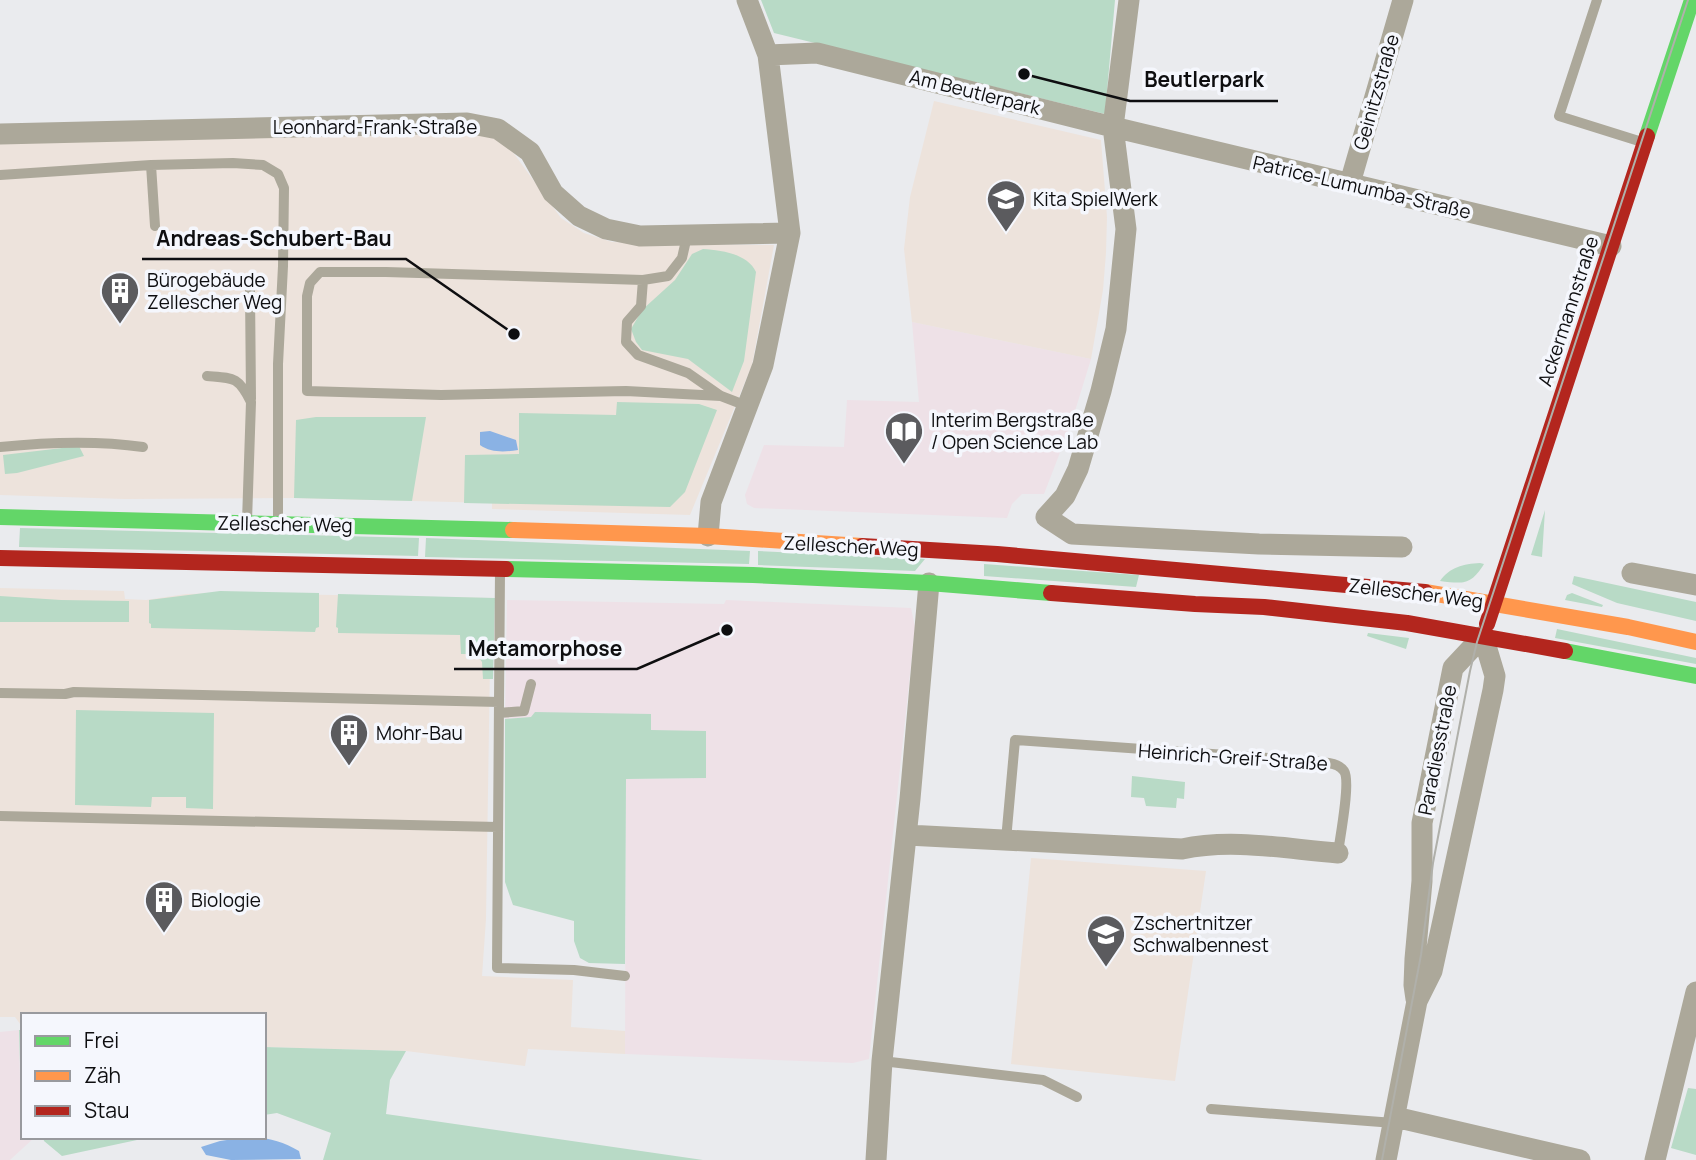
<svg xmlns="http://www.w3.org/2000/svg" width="1696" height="1160" viewBox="0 0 1696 1160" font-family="Manrope,sans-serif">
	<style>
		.commercial { fill: #eee1e7 }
		.education { fill: #ede3dc }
		.green { fill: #b8dac6 }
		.water { fill: #8ab2e4 }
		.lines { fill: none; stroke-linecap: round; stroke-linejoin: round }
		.lane { stroke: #aca89a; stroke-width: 10 }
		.street { stroke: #aca89a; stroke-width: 21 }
		.fast { stroke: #63d668; stroke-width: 16 }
		.slow { stroke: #ff974d; stroke-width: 16 }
		.jam { stroke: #b3261e; stroke-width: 16 }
		.tram { stroke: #b0b0aa; stroke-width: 2 }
		.labels { text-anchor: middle; stroke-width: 7; stroke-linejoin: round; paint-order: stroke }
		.street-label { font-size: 19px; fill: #0e0e10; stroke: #f5f7fd }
		.poi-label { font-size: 19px; fill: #0e0e10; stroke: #f5f7fd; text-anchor: start }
		.leader { fill: none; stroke: #0e0e10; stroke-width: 2.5 }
		.callout-dot { fill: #0e0e10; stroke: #f5f7fd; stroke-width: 2.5 }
		.callout-label { font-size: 21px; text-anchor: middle; font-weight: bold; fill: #0e0e10; stroke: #f5f7fd; stroke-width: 7; stroke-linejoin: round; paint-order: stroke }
	</style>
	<rect width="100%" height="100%" fill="#eaebee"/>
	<path class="commercial" d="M 912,322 L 1091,359 L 1071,424 L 1044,494 L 1022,494 L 1012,504 L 1007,518 L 754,508 L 747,504 L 745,495 L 764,445 L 844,447 L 847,400 L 919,402 Z
		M 507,600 L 724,604 L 726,600 L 911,608 L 915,627 L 869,1059 L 853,1063 L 625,1054 L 626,779 L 705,778 L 650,730 L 651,715 L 505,719 Z
		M 19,1030 L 21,1130 L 23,1137 L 35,1137 L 10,1160 L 0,1160 L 0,1032 Z"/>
	<path class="education" d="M 934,101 L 1101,140 L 1107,217 L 1106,253 L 1103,290 L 1091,359 L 912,322 L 904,249 L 910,197 Z
		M 468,130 L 491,135 L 512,151 L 561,218 L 584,233 L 612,242 L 679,244 L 774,245 L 752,365 L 690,515 L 492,509 L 492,503 L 294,498 L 125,499 L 0,495 L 0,142 Z
		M 0,588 L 124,591 L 125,599 L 146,600 L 186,594 L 227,593 L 491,598 L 486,919 L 482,976 L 573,980 L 571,1027 L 625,1031 L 625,1054 L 528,1049 L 525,1066 L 406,1051 L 264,1047 L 264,1015 L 23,1015 L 23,1028 L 15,1017 L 0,1017 Z
		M 1031,858 L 1206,871 L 1175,1081 L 1011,1064 Z"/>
	<path class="green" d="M 761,0 L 1115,0 L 1105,114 L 774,33 Z
		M 703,249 C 721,250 748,254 756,272 L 744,361 L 732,392 L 688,359 L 642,350 L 636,342 L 631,329 L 642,310 L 675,280 L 692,254 Z
		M 617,402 L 699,404 L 717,410 L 685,492 L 670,507 L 464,503 L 465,455 L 519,454 L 519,413 L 616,415 Z
		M 316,417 L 426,417 L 412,501 L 294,498 L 296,420 Z
		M 79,446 L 84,456 L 17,473 L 5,474 L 3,455 Z
		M 1545,510 L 1542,557 L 1531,555 Z
		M 20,528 L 419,538 L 418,556 L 19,547 Z
		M 426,538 L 750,551 L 749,564 L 425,557 Z
		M 758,551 L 925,559 L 915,571 L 758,565 Z
		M 1480,563 L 1484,564 C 1471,585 1464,584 1440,581 C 1450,567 1463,564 1480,563 Z
		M 984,564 L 1139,575 L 1136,587 L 984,576 Z
		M 1574,576 L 1696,602 L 1696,621 L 1617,603 L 1572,584 Z
		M 220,591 L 319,593 L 319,627 L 316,628 L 315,632 L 151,628 L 151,624 L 149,623 L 149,600 Z
		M 1572,593 L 1603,605 L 1602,607 L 1565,600 L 1567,595 Z
		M 338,594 L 495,598 L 493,679 L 483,679 L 482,662 L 476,654 L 461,654 L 460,635 L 338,633 L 338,628 L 336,627 Z
		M 0,596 L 61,600 L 129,601 L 129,622 L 0,622 Z
		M 1557,629 L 1696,658 L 1696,664 L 1555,638 Z
		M 1368,633 L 1409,638 L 1406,649 L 1367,636 Z
		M 76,710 L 214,713 L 213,809 L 186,808 L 186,797 L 152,797 L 151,807 L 75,805 Z
		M 535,712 L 651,714 L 651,730 L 706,731 L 706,778 L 626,779 L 625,964 L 589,963 L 580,958 L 574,941 L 574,921 L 513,905 L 505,882 L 505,719 L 531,717 Z
		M 1132,776 L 1185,782 L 1184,799 L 1177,798 L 1176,808 L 1146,806 L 1144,798 L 1131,797 Z
		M 19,1030 L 23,1030 L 23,1130 L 22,1130 Z
		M 264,1047 L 406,1051 L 390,1080 L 386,1114 L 703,1160 L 323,1160 L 331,1133 L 277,1113 L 264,1115 Z
		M 1688,1088 L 1696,1089 L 1696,1155 L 1671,1148 Z
		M 43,1137 L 151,1137 L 62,1156 L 44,1141 Z"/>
	<path class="water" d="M 490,431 L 516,440 L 518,450 C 505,452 491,453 480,445 L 480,432 Z
		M 247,1137 C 267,1137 282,1141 299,1151 L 301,1159 L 231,1160 L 206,1155 L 201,1147 L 220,1141 Z"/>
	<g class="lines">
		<path class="lane" d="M 1597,0 L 1559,116 L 1642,142
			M 0,175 L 151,165
			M 155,226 L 151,165 L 233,163 L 263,165 L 278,174 L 284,188 L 283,266 L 278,364 L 278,521
			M 687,236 L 682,258 L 668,276 L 643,280 L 386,272 L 320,272 L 310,283 L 307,296 L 307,391 L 441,395 L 626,391 L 721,396
			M 643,280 L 641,306 L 627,322 L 626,342 L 638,355 L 688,373 L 721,396 L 747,406
			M 250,291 L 251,399
			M 207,376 C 233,378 238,376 251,402 L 247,521
			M 0,447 C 48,442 95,440 143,447
			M 500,571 L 497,968 L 574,970 L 625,976
			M 0,693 L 65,694 L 74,692 L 499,702
			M 499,713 L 524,711 L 531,684
			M 0,816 L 498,827
			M 1006,840 L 1015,740 L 1324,762 C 1332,764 1339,764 1344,771 C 1351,781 1340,837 1338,853
			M 882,1061 L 1043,1080 L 1077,1097
			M 1211,1109 L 1394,1123"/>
		<path class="street" d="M 768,55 L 817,53 L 1113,127 L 1129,0
			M 0,134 L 467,123 L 498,129 L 530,152 L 553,193 L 579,216 L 606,229 L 640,236 L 790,233
			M 1350,183 L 1403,0
			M 708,536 L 711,502 L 763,365 L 790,233 L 768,55 L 747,0
			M 1402,547 L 1259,544 L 1072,534 L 1046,517 L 1065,496 L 1078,469 L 1101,391 L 1116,329 L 1126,229 L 1113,127 L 1611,246
			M 1632,573 L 1696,585
			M 907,835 L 1182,849 C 1232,838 1286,849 1338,853
			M 1416,999 L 1414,985 L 1415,959 L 1422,881 L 1422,823 L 1453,668 L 1483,636
			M 1395,1117 L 1580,1160
			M 876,1160 L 882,1061 L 910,799 L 929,583
			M 1386,1160 L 1417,1001 L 1432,971 L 1493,690 L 1495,676 L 1483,636
			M 1655,1160 L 1696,992"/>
		<path class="fast" d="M 1647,136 L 1692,0
			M 0,517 L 513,530
			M 506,569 L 753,575 L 929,583 L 1051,593
			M 1565,651 L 1696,676"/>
		<path class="slow" d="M 513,530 L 708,536 L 862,546
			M 1425,592 L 1628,627 L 1696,642"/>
		<path class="jam" d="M 862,546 L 997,554 L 1425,592
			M 0,558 L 506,569
			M 1051,593 L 1195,604 L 1264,607 L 1407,623 L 1565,651
			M 1487,624 L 1647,136"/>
		<path class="tram" d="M 1382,1160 L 1421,955 L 1433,863 L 1470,671 L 1477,642 L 1688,0"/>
	</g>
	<defs>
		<g id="school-pin" transform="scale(2.0125)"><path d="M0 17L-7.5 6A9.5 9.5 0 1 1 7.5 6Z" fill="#5b5b5e" stroke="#f5f7fd"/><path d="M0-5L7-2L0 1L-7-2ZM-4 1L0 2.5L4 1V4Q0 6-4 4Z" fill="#fff"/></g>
		<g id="building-pin" transform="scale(2.0125)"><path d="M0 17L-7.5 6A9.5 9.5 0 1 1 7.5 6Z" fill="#5b5b5e" stroke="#f5f7fd"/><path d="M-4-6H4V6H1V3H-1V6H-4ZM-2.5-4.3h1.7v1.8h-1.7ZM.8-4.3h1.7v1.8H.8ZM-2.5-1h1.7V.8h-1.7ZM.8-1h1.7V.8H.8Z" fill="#fff"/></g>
		<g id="library-pin" transform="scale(2.0125)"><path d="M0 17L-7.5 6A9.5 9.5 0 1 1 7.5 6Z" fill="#5b5b5e" stroke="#f5f7fd"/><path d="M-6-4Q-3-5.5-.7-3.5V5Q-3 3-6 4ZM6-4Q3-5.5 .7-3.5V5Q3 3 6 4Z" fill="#fff"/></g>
	</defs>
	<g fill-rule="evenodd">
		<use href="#school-pin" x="1006" y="199"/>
		<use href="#building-pin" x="120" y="291"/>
		<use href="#library-pin" x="904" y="431"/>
		<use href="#building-pin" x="349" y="733"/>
		<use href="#building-pin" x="164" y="900"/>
		<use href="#school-pin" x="1106" y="934"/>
	</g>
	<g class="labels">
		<g class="street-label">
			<text transform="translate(975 92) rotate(14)" y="7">Am Beutlerpark</text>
			<text transform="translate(1376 92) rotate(-74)" y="7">Geinitzstraße</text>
			<text x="375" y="134">Leonhard-Frank-Straße</text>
			<text transform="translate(1362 187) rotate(13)" y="7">Patrice-Lumumba-Straße</text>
			<text transform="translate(1568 311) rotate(-72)" y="7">Ackermannstraße</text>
			<text transform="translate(285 524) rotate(1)" y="7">Zellescher Weg</text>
			<text transform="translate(851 546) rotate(3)" y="7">Zellescher Weg</text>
			<text transform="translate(1416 593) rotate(7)" y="7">Zellescher Weg</text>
			<text transform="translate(1437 750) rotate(-79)" y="7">Paradiesstraße</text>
			<text transform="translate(1233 757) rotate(4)" y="7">Heinrich-Greif-Straße</text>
		</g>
		<g class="poi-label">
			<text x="1033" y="206">Kita SpielWerk</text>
			<text x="147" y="287">Bürogebäude<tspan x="147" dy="22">Zellescher Weg</tspan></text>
			<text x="931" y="427">Interim Bergstraße<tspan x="931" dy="22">/ Open Science Lab</tspan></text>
			<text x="376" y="740">Mohr-Bau</text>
			<text x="191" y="907">Biologie</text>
			<text x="1133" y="930">Zschertnitzer<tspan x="1133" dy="22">Schwalbennest</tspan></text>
		</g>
	</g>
	<path class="leader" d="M1024 74L1130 101H1278M514 334L406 259H142M727 630L637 669H454"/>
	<g class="callout-dot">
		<circle cx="1024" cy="74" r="7"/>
		<circle cx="514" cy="334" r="7"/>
		<circle cx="727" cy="630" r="7"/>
	</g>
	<g class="callout-label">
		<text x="1204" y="87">Beutlerpark</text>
		<text x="274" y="246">Andreas-Schubert-Bau</text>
		<text x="545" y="656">Metamorphose</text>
	</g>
	<rect x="21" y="1013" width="245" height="126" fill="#f5f7fd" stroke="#999a9e" stroke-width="2"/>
	<rect x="35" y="1036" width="35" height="10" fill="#63d668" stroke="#999a9e" stroke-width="2"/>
	<text x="84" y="1048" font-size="21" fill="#0e0e10">Frei</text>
	<rect x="35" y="1071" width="35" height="10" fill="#ff974d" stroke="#999a9e" stroke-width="2"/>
	<text x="84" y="1083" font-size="21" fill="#0e0e10">Zäh</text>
	<rect x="35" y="1106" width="35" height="10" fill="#b3261e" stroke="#999a9e" stroke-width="2"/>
	<text x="84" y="1118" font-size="21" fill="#0e0e10">Stau</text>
</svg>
